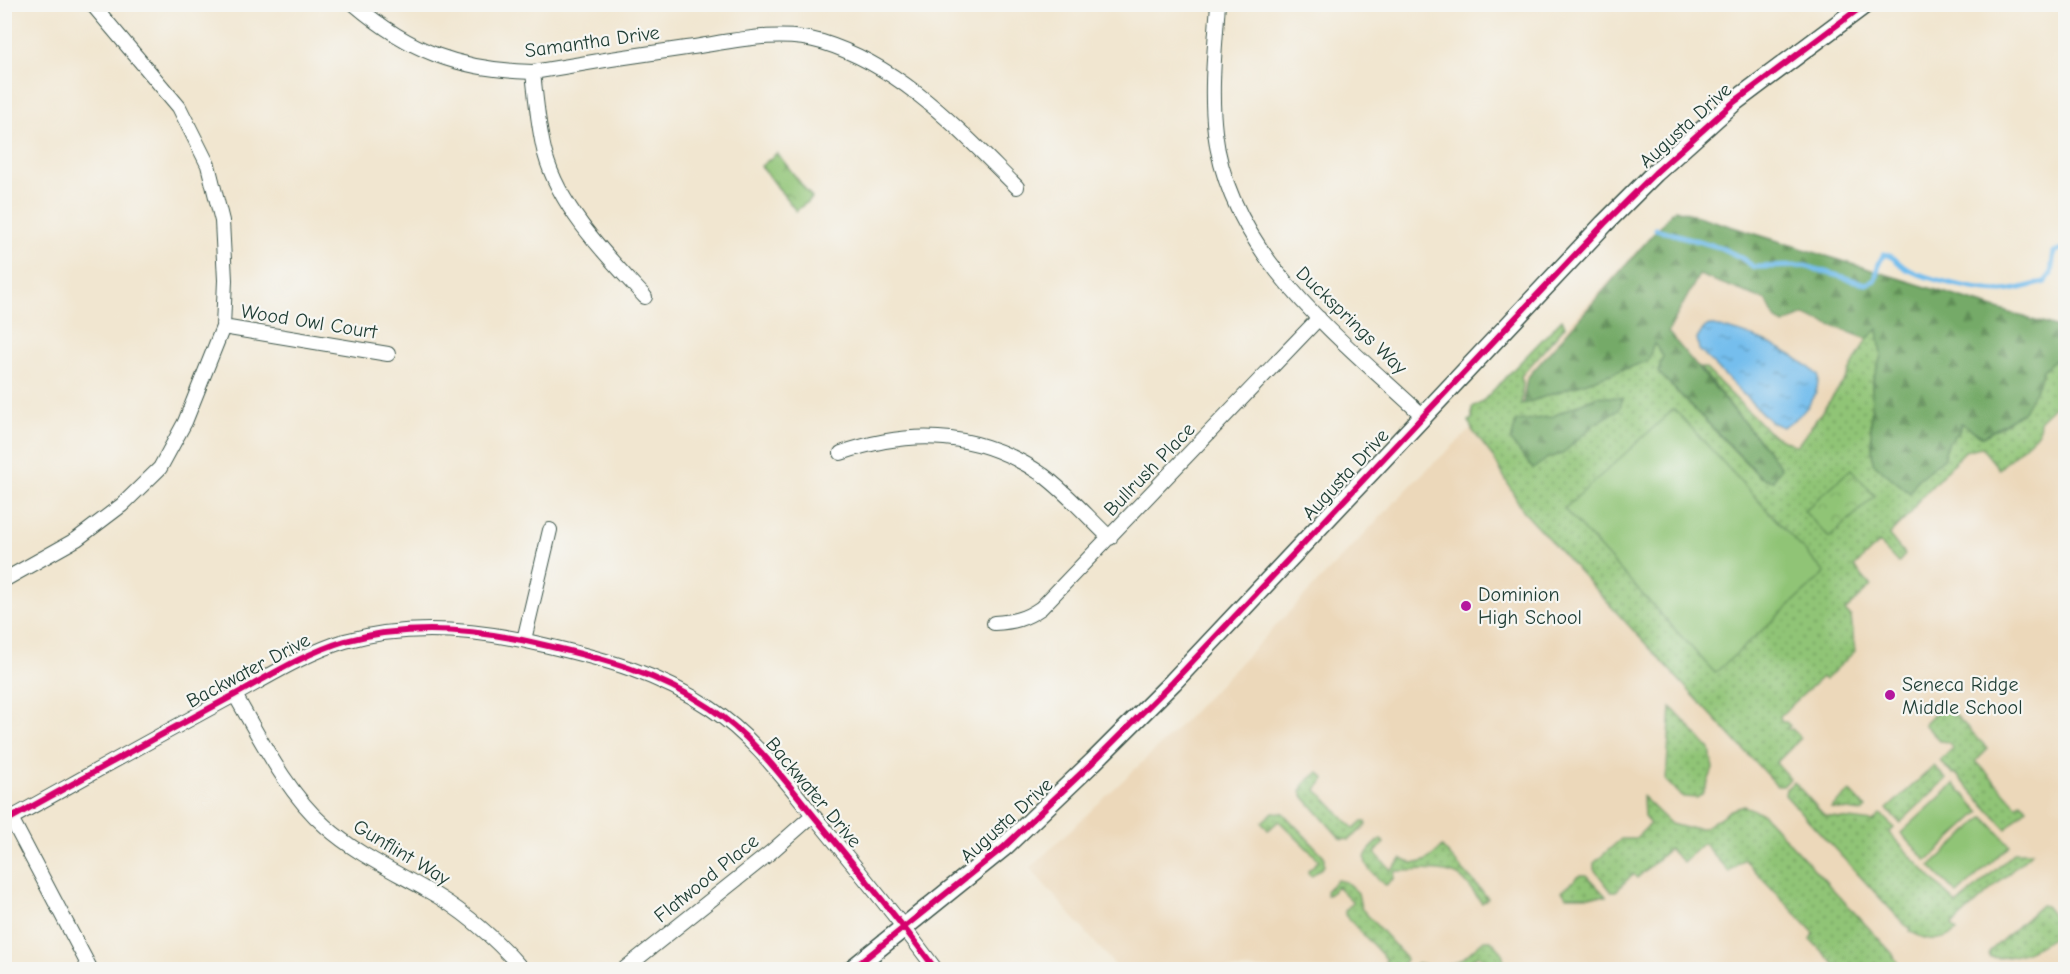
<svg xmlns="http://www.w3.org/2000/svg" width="2070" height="974" viewBox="0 0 2070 974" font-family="'Comic Neue',sans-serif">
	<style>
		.built { fill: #ecd8ba }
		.grass { fill: url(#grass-dots); stroke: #588055; stroke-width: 1.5 }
		.forest { fill: url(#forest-firs); stroke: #4a744e; stroke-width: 1.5 }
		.park { fill: url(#park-crowns); stroke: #588055; stroke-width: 1.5 }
		.pitch { fill: #90c476; stroke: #588055; stroke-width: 1.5 }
		.water { fill: url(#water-ripples); stroke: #4a7e90; stroke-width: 1.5 }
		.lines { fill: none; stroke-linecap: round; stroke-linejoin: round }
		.stream { stroke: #74beed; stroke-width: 5 }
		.street-casing { stroke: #3e564b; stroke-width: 16 }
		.secondary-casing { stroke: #3e564b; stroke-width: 21 }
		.street { stroke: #fff; stroke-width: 14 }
		.secondary { stroke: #fff; stroke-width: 18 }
		.cycleway-casing { stroke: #f6f6f2; stroke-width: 10 }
		.cycleway { stroke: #d6006c; stroke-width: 6 }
		.poi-dot { fill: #b5179e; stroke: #f6f6f2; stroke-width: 2 }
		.labels { text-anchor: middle; stroke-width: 4.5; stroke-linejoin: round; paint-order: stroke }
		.street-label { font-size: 20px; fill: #1f3d34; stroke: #f6f6f2 }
		.poi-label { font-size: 20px; fill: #1f3d34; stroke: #f6f6f2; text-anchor: start }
	</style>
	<defs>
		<pattern id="grass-dots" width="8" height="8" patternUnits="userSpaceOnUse" patternTransform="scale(1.5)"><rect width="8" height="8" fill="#90c476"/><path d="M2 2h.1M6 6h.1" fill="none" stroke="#75a062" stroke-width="1.8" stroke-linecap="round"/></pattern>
		<pattern id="forest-firs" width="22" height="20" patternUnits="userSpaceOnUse" patternTransform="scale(1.5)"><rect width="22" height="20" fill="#74aa67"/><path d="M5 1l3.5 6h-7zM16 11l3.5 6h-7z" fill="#5f8c56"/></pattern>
		<pattern id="park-crowns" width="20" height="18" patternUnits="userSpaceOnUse" patternTransform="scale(1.5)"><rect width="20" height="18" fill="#90c476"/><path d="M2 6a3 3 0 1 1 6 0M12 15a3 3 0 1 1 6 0" fill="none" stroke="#75a062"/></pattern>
		<pattern id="water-ripples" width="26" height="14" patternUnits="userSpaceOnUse" patternTransform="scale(1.5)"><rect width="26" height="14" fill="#74beed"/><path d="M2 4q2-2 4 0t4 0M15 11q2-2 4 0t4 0" fill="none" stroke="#5f9cc1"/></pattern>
	</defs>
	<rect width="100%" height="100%" fill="#f6f6f2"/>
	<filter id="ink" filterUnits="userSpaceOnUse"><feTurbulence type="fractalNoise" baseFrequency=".0167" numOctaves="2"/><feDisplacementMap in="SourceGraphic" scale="12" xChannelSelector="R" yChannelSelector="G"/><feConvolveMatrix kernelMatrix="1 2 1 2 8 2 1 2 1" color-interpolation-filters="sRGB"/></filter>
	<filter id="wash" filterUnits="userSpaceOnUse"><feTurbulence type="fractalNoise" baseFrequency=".008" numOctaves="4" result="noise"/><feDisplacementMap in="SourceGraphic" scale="24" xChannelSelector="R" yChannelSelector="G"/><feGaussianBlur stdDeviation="1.35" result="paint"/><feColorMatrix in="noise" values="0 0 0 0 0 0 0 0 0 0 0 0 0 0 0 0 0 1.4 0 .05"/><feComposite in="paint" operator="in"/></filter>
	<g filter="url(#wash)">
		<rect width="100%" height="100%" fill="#f1e6d0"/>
		<path class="built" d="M 1675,209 L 2065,330 L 2065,969 L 1118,969 L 1030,868 L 1169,737 L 1420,476 L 1480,421 Z"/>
		<path class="grass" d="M 1562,319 L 1565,326 L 1521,376 L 1523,383 L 1521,405 L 1648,361 L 1654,343 L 1663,356 L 1658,372 L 1760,477 L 1773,481 L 1781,467 L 1700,368 L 1705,368 L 1772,435 L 1797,446 L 1844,381 L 1867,339 L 1878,329 L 1881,356 L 1872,383 L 1871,431 L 1873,463 L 1917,480 L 1944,458 L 1947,443 L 1959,432 L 1961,423 L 1983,437 L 2005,424 L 2038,385 L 2043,370 L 2054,360 L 2065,368 L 2065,396 L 2040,420 L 2039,432 L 1999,469 L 1981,447 L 1965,451 L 1917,502 L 1911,513 L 1889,535 L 1905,555 L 1898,563 L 1879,543 L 1854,567 L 1871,586 L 1845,611 L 1851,617 L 1855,651 L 1825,680 L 1822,677 L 1780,716 L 1780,719 L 1782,722 L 1786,722 L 1790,726 L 1787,728 L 1790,730 L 1792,729 L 1801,738 L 1776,763 L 1790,779 L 1783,786 L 1777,786 L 1523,511 L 1493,457 L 1472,430 L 1469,421 L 1472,419 L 1472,408 L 1481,403 Z
			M 1945,704 L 1988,749 L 1976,761 L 2017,806 L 2021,802 L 2027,808 L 2006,829 L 1955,773 L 1953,774 L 1940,761 L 1953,748 L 1948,742 L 1940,741 L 1924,724 Z
			M 1671,707 L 1710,749 L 1713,769 L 1708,782 L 1702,794 L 1697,798 L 1683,797 L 1666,781 Z
			M 1934,766 L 1946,779 L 1900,823 L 1887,809 Z
			M 1318,772 L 1325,779 L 1316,789 L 1354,829 L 1362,822 L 1366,822 L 1367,825 L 1349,840 L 1340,838 L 1303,796 L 1301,792 L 1305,783 Z
			M 1794,782 L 1825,816 L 1873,822 L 1881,814 L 1894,828 L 1889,833 L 1957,905 L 2015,852 L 2032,852 L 1952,925 L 1957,931 C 1941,943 1926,942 1910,931 L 1911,929 L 1904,924 L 1785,795 L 1786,789 Z
			M 1850,791 L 1866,808 L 1862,812 L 1831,808 Z
			M 1643,797 L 1671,824 L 1686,828 L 1704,828 L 1731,810 L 1744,806 L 1762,813 L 1892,953 L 1901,969 L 1839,969 L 1811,940 L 1814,933 L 1744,859 L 1729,872 L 1703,843 L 1683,862 L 1669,849 L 1637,878 L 1633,874 L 1616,891 L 1611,891 L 1594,869 L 1594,863 L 1621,839 L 1635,839 L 1650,824 L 1644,817 Z
			M 1273,812 L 1283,813 L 1324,856 L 1324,866 L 1312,876 L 1309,875 L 1308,871 L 1319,860 L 1279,821 L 1268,830 L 1262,822 Z
			M 1381,839 L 1384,843 L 1375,853 L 1391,870 L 1402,859 C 1419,869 1430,859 1442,847 L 1488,898 L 1482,903 C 1475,896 1470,885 1461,878 C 1447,867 1413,871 1395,871 L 1394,878 L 1386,885 C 1379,882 1376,876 1371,871 C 1358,857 1369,850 1381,839 Z
			M 1580,875 L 1586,875 L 1606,896 L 1567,896 L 1562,891 Z
			M 1337,880 L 1346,882 L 1358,893 L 1361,908 L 1405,957 L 1406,960 L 1398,969 L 1390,969 L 1384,963 L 1387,960 L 1345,915 L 1345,911 L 1353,902 L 1337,886 L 1330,894 L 1327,895 L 1326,891 Z
			M 2041,905 L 2045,906 L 2063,927 L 2063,931 C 2042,946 2016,961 1990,957 L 1989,952 Z
			M 1484,940 L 1491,940 L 1502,952 L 1504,962 L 1495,969 L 1493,969 L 1478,955 L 1462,969 L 1408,969 L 1417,964 C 1452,971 1459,962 1484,940 Z"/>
		<path class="forest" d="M 1675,209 L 2065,330 L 2065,368 L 2054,360 L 2043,370 L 2038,385 L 2024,411 L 1983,437 L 1961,423 L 1959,432 L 1947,443 L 1944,458 L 1917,480 L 1910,493 L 1873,463 L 1871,431 L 1872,383 L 1881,356 L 1878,329 L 1867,339 L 1804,315 L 1784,324 L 1776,320 L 1766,300 L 1699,275 L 1668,332 L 1781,467 L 1773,481 L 1761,477 L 1658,372 L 1663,356 L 1654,343 L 1648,361 L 1523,404 L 1527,378 Z
			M 1597,396 L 1623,398 L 1619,410 L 1596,423 L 1562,454 L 1548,458 L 1533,469 L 1511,441 L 1516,421 L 1551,417 Z"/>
		<path class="park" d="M 777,153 L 812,198 L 796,211 L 761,166 Z
			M 1851,469 L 1875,496 L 1829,538 L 1804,511 Z"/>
		<path class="pitch" d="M 1674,409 L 1825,573 L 1715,673 L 1564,509 Z
			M 1954,784 L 1980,812 L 1927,861 L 1901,833 Z
			M 1984,817 L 2010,845 L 1957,894 L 1930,866 Z"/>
		<path class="water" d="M 1709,325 C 1746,332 1790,348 1818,375 C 1820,398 1802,417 1782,427 L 1771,422 L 1699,350 L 1697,339 L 1704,328 Z"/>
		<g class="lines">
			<path class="stream" d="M 1656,229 L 1719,247 L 1740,257 L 1754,267 L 1805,266 L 1866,284 L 1875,280 L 1879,263 L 1884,254 C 1895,256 1898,264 1907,269 C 1929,280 1978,291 2003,291 C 2017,290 2032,285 2045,282 L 2051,274 L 2054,252 L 2066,247"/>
		</g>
	</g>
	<g filter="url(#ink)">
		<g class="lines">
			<g class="street-casing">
				<path id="street" d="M 354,4 C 410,52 460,70 533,72 C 584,63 635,55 686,48 C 729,42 779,29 822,42 C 903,67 959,130 1017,187
					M 1218,4 C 1215,47 1210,90 1215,132 C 1229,255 1339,337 1423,416
					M 533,72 C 536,99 538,127 545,154 C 560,209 607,256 645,297
					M 223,327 L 388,354
					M 841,453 C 912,428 979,431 1043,475 C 1067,493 1088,517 1110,538
					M 4,580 L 77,539 L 122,505 L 160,468 L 185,422 L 223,327 L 225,280 L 222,221 L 208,165 L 179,107 L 92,4
					M 994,623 C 1013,622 1025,619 1041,608 L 1319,318
					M 524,640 L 550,530
					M 235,695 C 260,738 287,793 325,826 C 355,853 390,869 425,889 C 462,909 495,938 523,970
					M 11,818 L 91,970
					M 4,822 C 78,781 151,740 225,700 C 263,680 302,654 345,641 C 409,623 479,629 544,645 C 604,659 658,673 710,708 C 754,737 785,781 818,821 C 858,870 898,918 936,970
					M 623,970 L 771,852 L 813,815"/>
			</g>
			<g class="secondary-casing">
				<path id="secondary" d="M 851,970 L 1005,846 L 1093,762 L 1173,682 L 1604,224 L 1655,173 L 1734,102 L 1865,4"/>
			</g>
			<use href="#street" class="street"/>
			<use href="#secondary" class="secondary"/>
			<g class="cycleway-casing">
				<path id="cycleway" d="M 4,822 C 78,781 151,740 225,700 C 263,680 302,654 345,641 C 409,623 479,629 544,645 C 604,659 658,673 710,708 C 754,737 785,781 818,821 C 858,870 898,918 936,970
					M 851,970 L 1005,846 L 1093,762 L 1173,682 L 1604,224 L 1655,173 L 1734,102 L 1865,4"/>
			</g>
			<use href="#cycleway" class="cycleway"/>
		</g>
	</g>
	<g class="poi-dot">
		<circle cx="1466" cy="606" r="6"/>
		<circle cx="1890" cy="695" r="6"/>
	</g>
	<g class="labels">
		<g class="street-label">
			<text transform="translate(592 41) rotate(-8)" y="7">Samantha Drive</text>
			<text transform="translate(1685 125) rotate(-42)" y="7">Augusta Drive</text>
			<text transform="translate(1352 320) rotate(44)" y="7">Ducksprings Way</text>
			<text transform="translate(309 321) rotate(9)" y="7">Wood Owl Court</text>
			<text transform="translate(1149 469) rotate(-46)" y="7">Bullrush Place</text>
			<text transform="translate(1345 474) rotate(-47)" y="7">Augusta Drive</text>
			<text transform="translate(248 670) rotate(-28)" y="7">Backwater Drive</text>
			<text transform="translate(814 792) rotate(50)" y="7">Backwater Drive</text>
			<text transform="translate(1006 820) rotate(-42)" y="7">Augusta Drive</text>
			<text transform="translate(402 852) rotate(31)" y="7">Gunflint Way</text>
			<text transform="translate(706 878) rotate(-39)" y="7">Flatwood Place</text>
		</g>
		<g class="poi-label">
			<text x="1478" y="601">Dominion<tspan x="1478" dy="23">High School</tspan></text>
			<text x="1902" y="691">Seneca Ridge<tspan x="1902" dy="23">Middle School</tspan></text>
		</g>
	</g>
	<rect width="2070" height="974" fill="none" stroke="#f6f6f2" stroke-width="24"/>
</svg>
